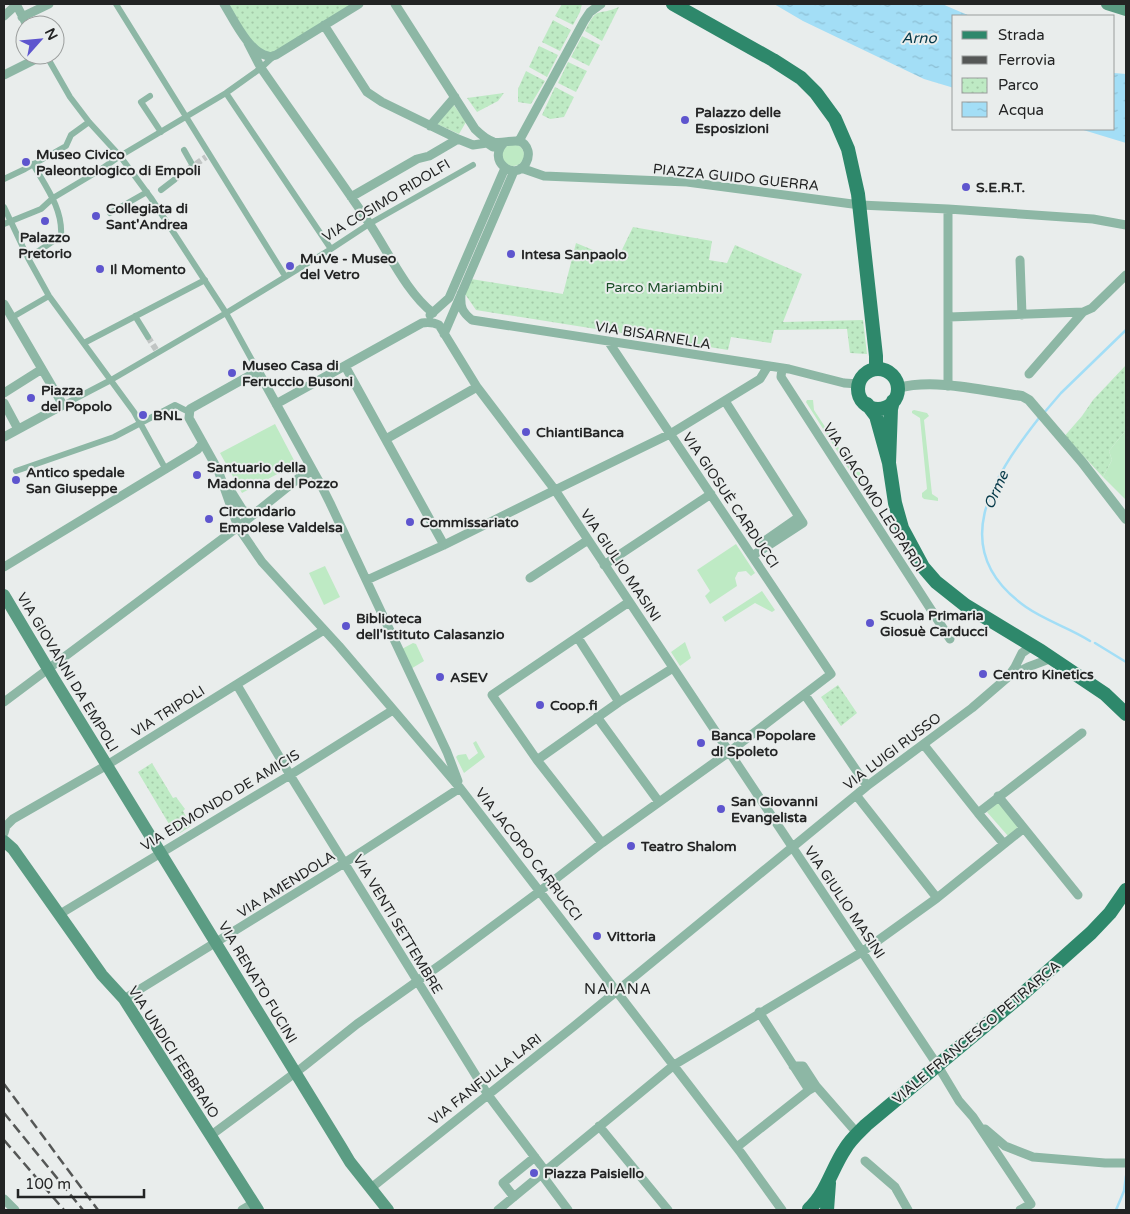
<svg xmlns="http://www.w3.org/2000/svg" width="1130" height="1214" viewBox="0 0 1130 1214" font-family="'Varela Round',sans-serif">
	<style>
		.grass { fill: #beeac4 }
		.park { fill: url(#park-dots) }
		.water { fill: url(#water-ripples) }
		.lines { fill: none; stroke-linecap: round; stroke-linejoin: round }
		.stream { stroke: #a3def6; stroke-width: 2.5 }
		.pedestrian-tunnel { stroke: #c1c5c4; stroke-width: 6; stroke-dasharray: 6 3; stroke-linecap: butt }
		.pedestrian { stroke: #8db7a5; stroke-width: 6 }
		.minor { stroke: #8db7a5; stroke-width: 9 }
		.tertiary { stroke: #8db7a5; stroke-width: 10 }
		.secondary { stroke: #5b9c83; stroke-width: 12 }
		.primary { stroke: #2e886b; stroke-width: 14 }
		.rail { stroke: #555756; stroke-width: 2.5; stroke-dasharray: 10 5; stroke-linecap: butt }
		.poi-dot { fill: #5e55ce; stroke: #e9edec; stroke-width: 2 }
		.labels { text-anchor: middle; stroke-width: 4; stroke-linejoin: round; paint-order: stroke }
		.poi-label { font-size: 14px; font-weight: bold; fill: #232424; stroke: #e9edec; text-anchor: start }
		.street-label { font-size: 14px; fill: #232424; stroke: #e9edec }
		.park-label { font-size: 14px; fill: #194d26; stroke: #e9edec }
		.water-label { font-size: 15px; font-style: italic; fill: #043848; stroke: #e9edec }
		.neighbourhood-label { font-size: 15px; letter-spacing: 1px; fill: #232424; stroke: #e9edec }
	</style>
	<defs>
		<pattern id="park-dots" width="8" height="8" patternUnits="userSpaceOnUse" patternTransform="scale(1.25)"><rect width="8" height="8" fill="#beeac4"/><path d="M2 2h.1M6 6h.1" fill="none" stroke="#a3c9a8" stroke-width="1.8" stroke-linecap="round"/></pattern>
		<pattern id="water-ripples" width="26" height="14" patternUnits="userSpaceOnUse" patternTransform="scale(1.25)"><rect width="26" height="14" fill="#a3def6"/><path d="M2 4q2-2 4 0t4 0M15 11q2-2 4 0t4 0" fill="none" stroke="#8cbed3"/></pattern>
	</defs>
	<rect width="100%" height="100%" fill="#e9edec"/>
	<path class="grass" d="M502 155a11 11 0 1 1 22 0a11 11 0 1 1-22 0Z
		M 807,400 L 813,400 L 814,410 L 854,471 L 860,472 L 863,475 L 862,482 L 858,482 L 855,479 L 806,402 Z
		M 914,410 L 927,413 L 929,416 L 924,420 L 932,494 L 938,498 L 938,501 L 924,499 L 922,497 L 922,493 L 927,489 L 920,418 L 912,413 L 912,411 Z
		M 275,424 L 296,464 L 242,493 L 220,453 Z
		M 1126,430 L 1126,500 L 1103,477 L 1112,460 L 1109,451 Z
		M 736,544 L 755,573 L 751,576 L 746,571 L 738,572 L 735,578 L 737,586 L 710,604 L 705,596 L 710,591 L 697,570 Z
		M 325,566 L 340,597 L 324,605 L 309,573 Z
		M 762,591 L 775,610 L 772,612 L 755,603 L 725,622 L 722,617 Z
		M 685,642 L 691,658 L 680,666 L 671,652 Z
		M 413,643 L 416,644 L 424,661 L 409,670 L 400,650 Z
		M 476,741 L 485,757 L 464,773 L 456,757 L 458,755 L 466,754 L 469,760 L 478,753 L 473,743 Z
		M 997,803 L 1000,804 L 1018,827 L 1008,836 L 987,812 Z"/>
	<path class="park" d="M 224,4 L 359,4 L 276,55 L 258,52 Z
		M 562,4 L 582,4 L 580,12 L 573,25 L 555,16 Z
		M 619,7 L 602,41 L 585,31 C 598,4 597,17 619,7 Z
		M 553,20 L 571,30 L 560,51 L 542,42 Z
		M 582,36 L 600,45 L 589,66 L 571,57 Z
		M 539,46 L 558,55 L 547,77 L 529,67 Z
		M 568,62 L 587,71 L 576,92 L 558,83 Z
		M 526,71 L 545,81 L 531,104 L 518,102 L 518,89 Z
		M 555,87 L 574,97 L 564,117 L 550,119 L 542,115 Z
		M 504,93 L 498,101 L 477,112 L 467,98 Z
		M 453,104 L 466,122 L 459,134 L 437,124 Z
		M 633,227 L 712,241 L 709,260 L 727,263 L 735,245 L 802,274 L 783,322 L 863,320 L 867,354 L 850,353 L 847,329 L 774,330 L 771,343 L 731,337 L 728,350 L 476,310 L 465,294 L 471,279 L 563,294 L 576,243 L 617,260 Z
		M 1126,365 L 1126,430 L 1109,451 L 1112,460 L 1103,477 L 1076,448 L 1062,439 L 1082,416 L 1093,400 Z
		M 838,685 L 857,713 L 841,726 L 821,697 Z
		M 152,763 L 173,798 L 176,797 L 185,809 L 183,811 L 191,826 L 180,833 L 174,822 L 169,824 L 138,772 Z"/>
	<path class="water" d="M 774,4 L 942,4 L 970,16 L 954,16 L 954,88 L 924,79 L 803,21 Z
		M 1114,73 L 1126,74 L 1126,143 L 1080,129 L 1114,129 Z"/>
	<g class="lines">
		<path class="stream" d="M 1043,414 L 1061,393 L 1126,330
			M 1039,418 C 992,478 945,550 1026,607 C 1046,621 1070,628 1090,641
			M 1095,643 L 1126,662
			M 1116,1210 L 1124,1191 L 1126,1176"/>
		<path class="pedestrian-tunnel" d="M 196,164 L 206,157
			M 174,180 L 191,167
			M 148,337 L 157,351"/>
		<path class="pedestrian" d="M 116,4 L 285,276
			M 46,55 L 70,97 L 89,122 L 120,156 L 151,198 L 226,313 L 258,371
			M 226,93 L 331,249
			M 150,96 L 141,102 L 161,132
			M 184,150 L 193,166
			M 4,179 L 25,169 L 66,146 L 71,135 L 89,122
			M 161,190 L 174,180
			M 4,207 L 28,258 L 49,296 L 134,412 L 165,468
			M 110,213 L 147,192
			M 4,224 L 41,209 L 53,198 L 100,170 L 120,156 L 226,93 L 261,68 L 275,55
			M 28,258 L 61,236 C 63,209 46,187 33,164
			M 135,316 L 148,337
			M 11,318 L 49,296
			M 84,343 L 205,280
			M 63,405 L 111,380 L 226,313 L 331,249 L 369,224 L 473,165
			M 16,471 L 114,437 L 175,405 L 189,412"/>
		<path class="minor" d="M 16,4 L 27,25
			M 224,4 C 233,18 249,53 268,56 C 270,57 273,56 276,55 L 359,4
			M 395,4 L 475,129 C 480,134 487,140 494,142 C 506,145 523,133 528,151 C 529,155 528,159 526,163 C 515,183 485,160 505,142
			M 4,16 L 16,5
			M 22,17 L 49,4
			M 324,25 L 367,92 L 382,102 L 458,139 L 473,145 L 487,143 L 493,147
			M 248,43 L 261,68 C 297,120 334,171 369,223 C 388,251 406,292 433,313
			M 4,75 L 44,55
			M 430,126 L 455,97
			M 519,141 L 584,21 L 590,12 L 601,4
			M 521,168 L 544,176 L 687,182 L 860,205 L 948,209 L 1093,219 L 1126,225
			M 351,197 L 417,159 L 429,156 L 458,139
			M 1020,260 L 1022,315
			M 461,294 C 460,307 462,312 472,320 L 789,369 L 844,383 L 859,384
			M 4,304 L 63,405 L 4,437
			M 430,315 L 449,298 L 505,168
			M 949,317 L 1083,312
			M 444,334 L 514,171
			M 345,366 L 444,545
			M 768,366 L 760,379 L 670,434 L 555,490 L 938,1066 L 959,1101 L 973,1117 L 1031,1204 L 1020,1210
			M 782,368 L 781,377 L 950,639
			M 1029,374 L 1083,312 L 1092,308 L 1126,275
			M 948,386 L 948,209
			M 4,393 L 42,369
			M 725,401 L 803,523 L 752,556
			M 4,403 L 18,429
			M 276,404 L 422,323 C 429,322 433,322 439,325 L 477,387
			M 313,471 L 300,477 L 238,527 L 218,470 L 189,418 L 190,409 L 258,371 L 322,487 L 330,503 L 447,752 L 458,781
			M 227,485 L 242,509 L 251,516
			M 763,542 L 799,517
			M 604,565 L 711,494
			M 4,567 L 197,450 L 203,443
			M 530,578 L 588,540
			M 367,580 L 444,545 L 555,490 L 477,387 L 386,439
			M 578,638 L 619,702
			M 1010,676 L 1028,667 L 1052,658
			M 237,685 L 293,780 L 488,1095 L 546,1172
			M 805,695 L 867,786
			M 4,702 L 238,527 L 262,562 L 339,646 L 460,788 L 741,1153 L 782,1210
			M 597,717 L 659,802
			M 924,745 L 978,813 L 1082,733
			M 537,760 L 619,702 L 673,668
			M 856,795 L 937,898
			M 998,796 L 1078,895
			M 978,813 L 1004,844
			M 4,833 L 6,826 L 13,819 L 107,765 L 324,630
			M 602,843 L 537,760 L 492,695 L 629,602
			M 60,914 L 290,775 L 393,710
			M 124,999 L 338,867 L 460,788
			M 759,1012 L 809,1090 L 816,1086 L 857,1133
			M 793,1066 L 803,1066 L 816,1086
			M 599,1126 L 668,1210
			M 985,1129 L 1005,1146 L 1033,1157 L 1105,1163 L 1126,1163
			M 210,1136 L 303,1067 L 357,1024 L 443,963 L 540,891 L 602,843 L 729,752 L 831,674 L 608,341
			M 737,1147 L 809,1090
			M 865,1161 L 895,1187 L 908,1210
			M 542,1175 L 568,1210
			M 371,1188 L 573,1027 L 867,786 L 972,708 L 1008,677 L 1015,667 L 1022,653 L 1032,646
			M 514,1197 L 503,1183 L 535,1157
			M 4,1199 L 15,1210
			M 242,1210 L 254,1203
			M 498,1210 L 674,1065 L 862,952 L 937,898 L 1024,828"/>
		<path class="tertiary" d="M 898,388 C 935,378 984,391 1022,396 L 1029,400 L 1082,462 L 1126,519"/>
		<path class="secondary" d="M 1107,4 L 1126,10
			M 4,595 L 54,679 L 341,1147 L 350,1162 L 388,1210
			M 4,841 L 13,849 L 102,975 L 124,999 L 258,1210"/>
		<path class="primary" d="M 673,4 L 773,60 L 801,78 L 816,93 L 835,119 L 848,149 L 858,194 L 876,356 L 876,369
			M858 389a20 20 0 1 1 40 0a20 20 0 1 1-40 0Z
			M 867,404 L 876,416 L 889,463 L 891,409 L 893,401
			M 889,463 L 895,503 L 902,528 L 923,567 L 936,582 L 965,605 L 1041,651 L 1105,694 L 1126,714
			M 809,1209 C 826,1194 832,1168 845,1149 C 850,1140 858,1133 866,1125 L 1017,999 L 1091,933 L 1110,913 L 1126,890
			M 827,1210 L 829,1183"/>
		<path class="rail" d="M 4,1084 L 98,1210
			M 4,1113 L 83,1210
			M 4,1140 L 64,1210"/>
	</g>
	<g class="poi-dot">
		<circle cx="685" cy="120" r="5"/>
		<circle cx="26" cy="162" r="5"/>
		<circle cx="966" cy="187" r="5"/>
		<circle cx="96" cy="216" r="5"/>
		<circle cx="45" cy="221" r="5"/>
		<circle cx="511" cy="254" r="5"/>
		<circle cx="290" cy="266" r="5"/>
		<circle cx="100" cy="269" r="5"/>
		<circle cx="232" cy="373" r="5"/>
		<circle cx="31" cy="398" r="5"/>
		<circle cx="143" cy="415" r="5"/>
		<circle cx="526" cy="432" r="5"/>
		<circle cx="197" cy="475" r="5"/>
		<circle cx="16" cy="480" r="5"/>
		<circle cx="209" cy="519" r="5"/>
		<circle cx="410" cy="522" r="5"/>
		<circle cx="870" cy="623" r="5"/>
		<circle cx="346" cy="626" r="5"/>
		<circle cx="983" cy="674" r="5"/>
		<circle cx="440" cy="677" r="5"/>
		<circle cx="540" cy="705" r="5"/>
		<circle cx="701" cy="743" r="5"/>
		<circle cx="721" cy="809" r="5"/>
		<circle cx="631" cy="846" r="5"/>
		<circle cx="597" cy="936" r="5"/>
		<circle cx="534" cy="1173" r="5"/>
	</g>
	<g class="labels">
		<g class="poi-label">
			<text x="695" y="117">Palazzo delle<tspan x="695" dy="16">Esposizioni</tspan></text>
			<text x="36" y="159">Museo Civico<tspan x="36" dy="16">Paleontologico di Empoli</tspan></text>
			<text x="976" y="192">S.E.R.T.</text>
			<text x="106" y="213">Collegiata di<tspan x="106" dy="16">Sant'Andrea</tspan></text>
			<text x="45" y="242" text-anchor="middle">Palazzo<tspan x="45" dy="16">Pretorio</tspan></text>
			<text x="521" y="259">Intesa Sanpaolo</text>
			<text x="300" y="263">MuVe - Museo<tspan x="300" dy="16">del Vetro</tspan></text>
			<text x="110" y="274">Il Momento</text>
			<text x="242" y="370">Museo Casa di<tspan x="242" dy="16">Ferruccio Busoni</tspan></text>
			<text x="41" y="395">Piazza<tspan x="41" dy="16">del Popolo</tspan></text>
			<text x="153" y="420">BNL</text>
			<text x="536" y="437">ChiantiBanca</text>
			<text x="207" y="472">Santuario della<tspan x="207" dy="16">Madonna del Pozzo</tspan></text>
			<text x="26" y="477">Antico spedale<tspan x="26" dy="16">San Giuseppe</tspan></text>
			<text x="219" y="516">Circondario<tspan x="219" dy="16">Empolese Valdelsa</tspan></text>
			<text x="420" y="527">Commissariato</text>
			<text x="880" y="620">Scuola Primaria<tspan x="880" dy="16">Giosuè Carducci</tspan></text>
			<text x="356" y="623">Biblioteca<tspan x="356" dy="16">dell'Istituto Calasanzio</tspan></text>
			<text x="993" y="679">Centro Kinetics</text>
			<text x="450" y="682">ASEV</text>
			<text x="550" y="710">Coop.fi</text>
			<text x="711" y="740">Banca Popolare<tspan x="711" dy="16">di Spoleto</tspan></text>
			<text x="731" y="806">San Giovanni<tspan x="731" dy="16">Evangelista</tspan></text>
			<text x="641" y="851">Teatro Shalom</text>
			<text x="607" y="941">Vittoria</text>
			<text x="544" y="1178">Piazza Paisiello</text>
		</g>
		<g class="street-label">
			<text transform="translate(736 177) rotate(6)" y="5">PIAZZA GUIDO GUERRA</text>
			<text transform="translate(386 200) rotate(-31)" y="5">VIA COSIMO RIDOLFI</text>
			<text transform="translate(653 335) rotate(9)" y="5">VIA BISARNELLA</text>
			<text transform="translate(874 497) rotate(57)" y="5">VIA GIACOMO LEOPARDI</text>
			<text transform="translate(731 500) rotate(56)" y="5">VIA GIOSUÈ CARDUCCI</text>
			<text transform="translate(621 565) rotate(56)" y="5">VIA GIULIO MASINI</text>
			<text transform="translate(68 672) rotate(59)" y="5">VIA GIOVANNI DA EMPOLI</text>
			<text transform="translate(168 711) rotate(-32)" y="5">VIA TRIPOLI</text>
			<text transform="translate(892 751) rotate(-37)" y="5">VIA LUIGI RUSSO</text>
			<text transform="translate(220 800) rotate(-31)" y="5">VIA EDMONDO DE AMICIS</text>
			<text transform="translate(529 854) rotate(52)" y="5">VIA JACOPO CARRUCCI</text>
			<text transform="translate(286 884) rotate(-32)" y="5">VIA AMENDOLA</text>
			<text transform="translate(845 902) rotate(56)" y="5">VIA GIULIO MASINI</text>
			<text transform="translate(398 924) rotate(59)" y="5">VIA VENTI SETTEMBRE</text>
			<text transform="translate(258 982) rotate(59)" y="5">VIA RENATO FUCINI</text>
			<text transform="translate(976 1032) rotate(-40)" y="5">VIALE FRANCESCO PETRARCA</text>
			<text transform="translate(174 1052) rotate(57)" y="5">VIA UNDICI FEBBRAIO</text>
			<text transform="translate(485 1079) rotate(-38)" y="5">VIA FANFULLA LARI</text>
		</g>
		<g class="park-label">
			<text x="664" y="292">Parco Mariambini</text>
		</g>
		<g class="water-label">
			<text x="919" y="43">Arno</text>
			<text transform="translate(996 490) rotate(-66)" y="5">Orme</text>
		</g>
		<g class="neighbourhood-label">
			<text x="618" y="994">NAIANA</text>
		</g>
	</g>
	<rect width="1130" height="1214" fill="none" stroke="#232424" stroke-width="10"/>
	<rect x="952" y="15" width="162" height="115" fill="#e9edec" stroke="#9a9d9c"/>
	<rect x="962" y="31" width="25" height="8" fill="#2e886b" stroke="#9a9d9c"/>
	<text x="998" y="40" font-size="15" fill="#232424">Strada</text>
	<rect x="962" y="56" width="25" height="8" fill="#555756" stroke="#9a9d9c"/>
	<text x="998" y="65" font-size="15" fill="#232424">Ferrovia</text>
	<rect x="962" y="78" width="25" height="15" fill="url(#park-dots)" stroke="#9a9d9c"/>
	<text x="998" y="90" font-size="15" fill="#232424">Parco</text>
	<rect x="962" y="102" width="25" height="15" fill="url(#water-ripples)" stroke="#9a9d9c"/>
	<text x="998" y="115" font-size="15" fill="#232424">Acqua</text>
	<g transform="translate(40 40) rotate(63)"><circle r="24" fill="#e9edec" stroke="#9a9d9c"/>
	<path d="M0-4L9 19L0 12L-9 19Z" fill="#5e55ce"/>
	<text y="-8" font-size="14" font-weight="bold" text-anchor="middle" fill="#232424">N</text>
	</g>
	<path d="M18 1189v8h126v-8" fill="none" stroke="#232424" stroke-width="2.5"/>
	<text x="25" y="1189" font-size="15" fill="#232424" stroke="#e9edec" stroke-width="4" paint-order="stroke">100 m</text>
</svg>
